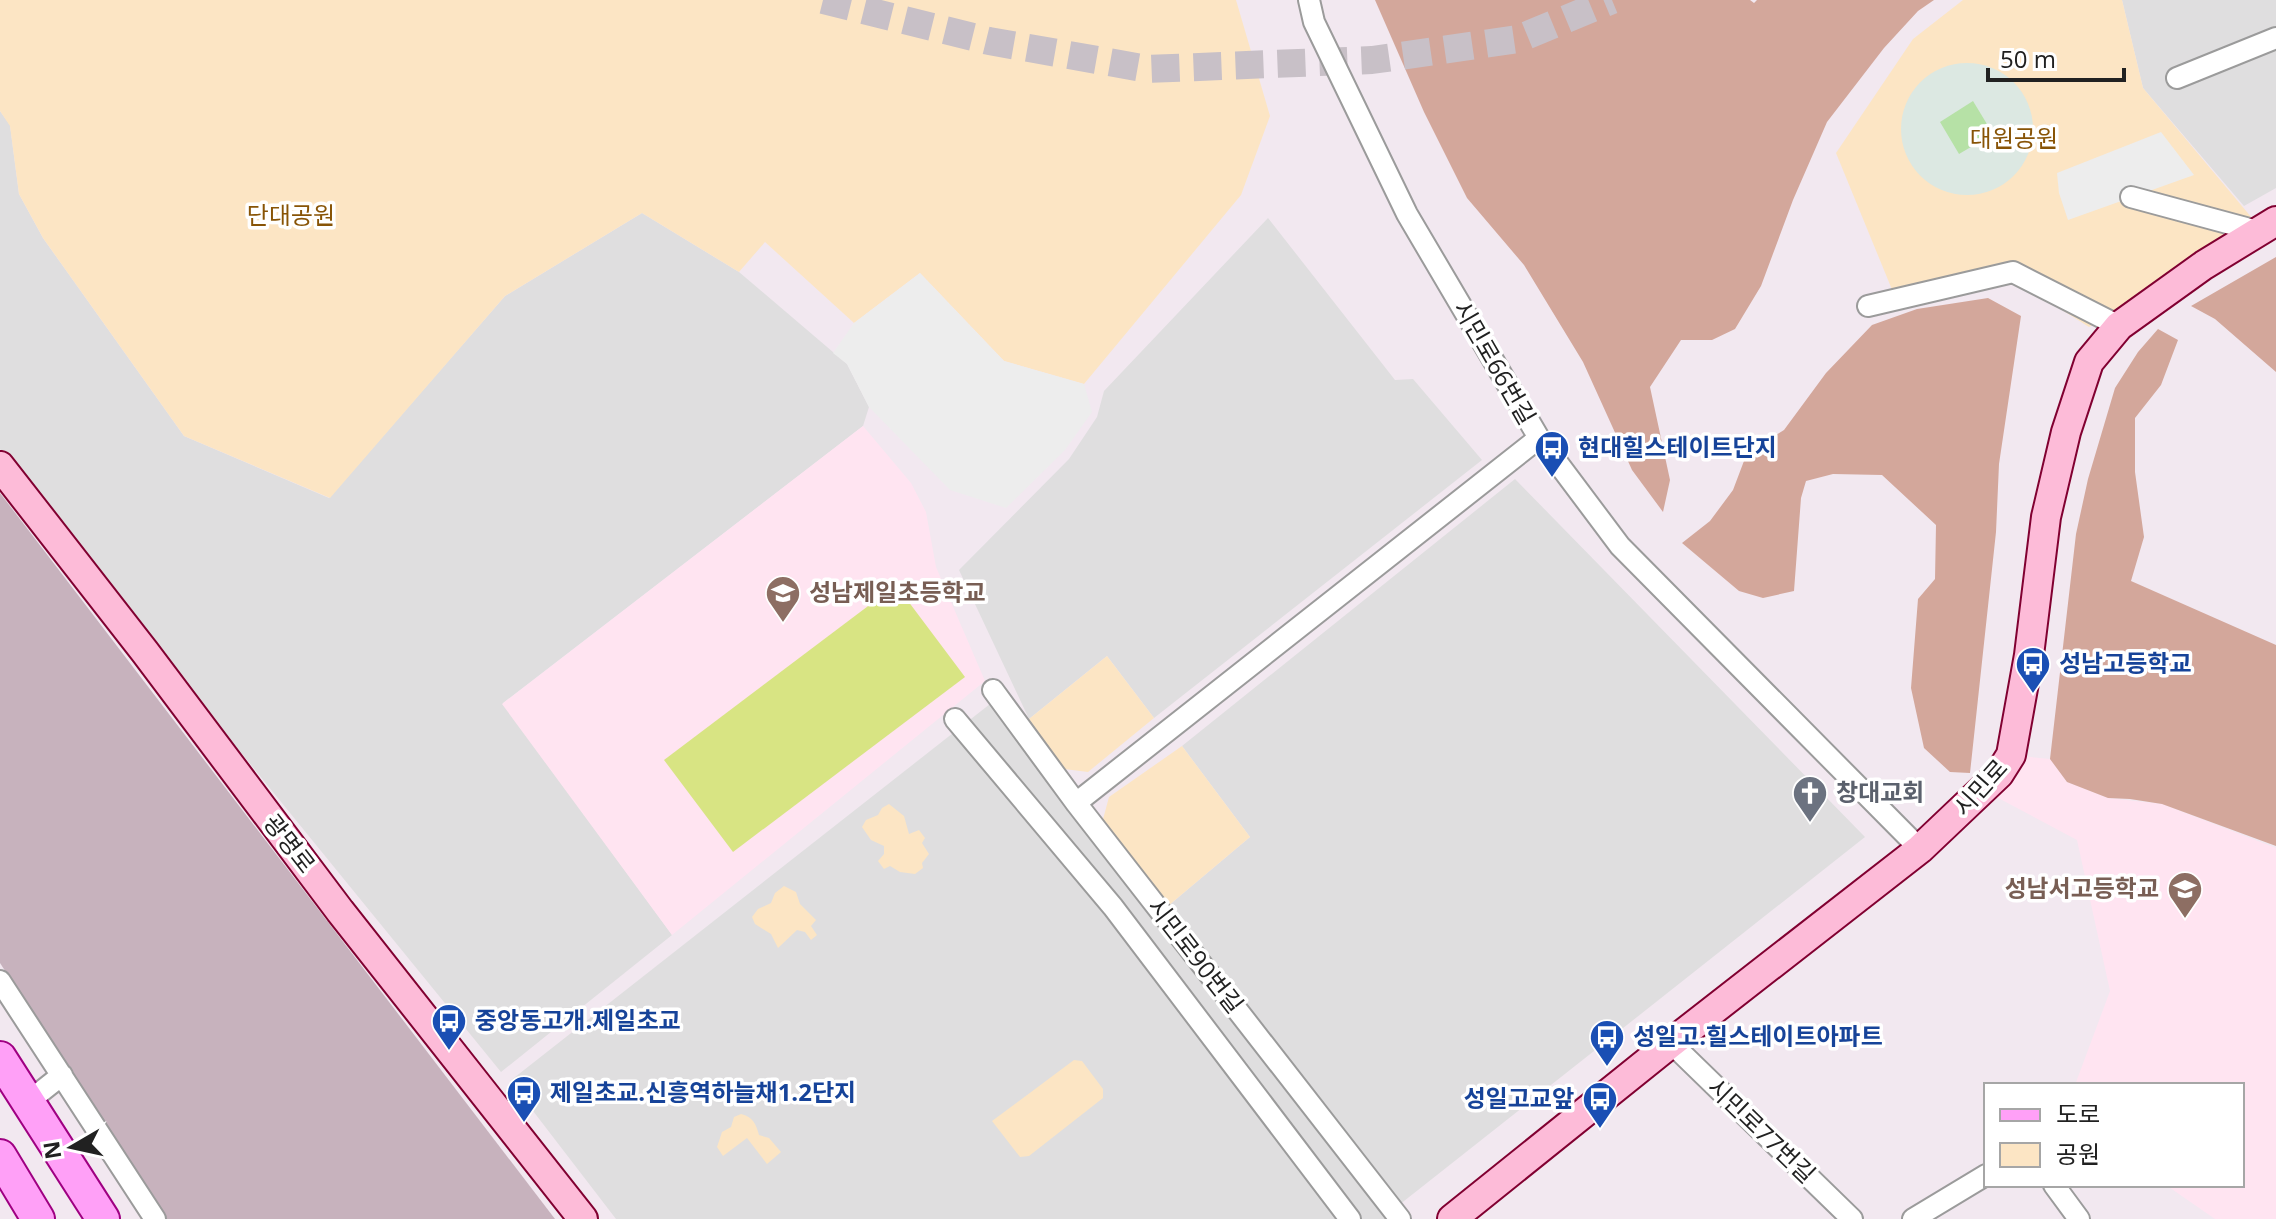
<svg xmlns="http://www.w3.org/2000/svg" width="2276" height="1219" viewBox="0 0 2276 1219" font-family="'Open Sans','Noto Sans KR',sans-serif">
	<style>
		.residential { fill: #dfdedf }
		.education { fill: #ffe4f1 }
		.construction { fill: #c7b2bd }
		.forest { fill: #d3a79b }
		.park { fill: #fce5c4 }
		.pitch { fill: #d8e483 }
		.parking { fill: #ededed }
		.plaza { fill: #dce8e2 }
		.water { fill: #b6e1a6 }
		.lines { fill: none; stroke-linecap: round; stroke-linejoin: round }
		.secondary-tunnel { stroke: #c8c0c7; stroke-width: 28; stroke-dasharray: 28 14; stroke-linecap: butt }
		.minor-casing { stroke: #9b9b9b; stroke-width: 24 }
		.secondary-casing { stroke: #810031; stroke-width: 32 }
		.primary-casing { stroke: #9f0082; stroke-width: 36 }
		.minor { stroke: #fff; stroke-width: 20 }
		.secondary { stroke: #fdbbd8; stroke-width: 28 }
		.primary { stroke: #ffa0f7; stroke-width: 32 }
		.labels { text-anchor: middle; stroke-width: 7; stroke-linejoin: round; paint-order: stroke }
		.park-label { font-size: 24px; fill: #885406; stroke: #fff }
		.street-label { font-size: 24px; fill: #212121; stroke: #fff }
		.transit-label { font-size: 24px; font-weight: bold; fill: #164399; stroke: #fff; text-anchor: start }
		.education-label { font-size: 24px; font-weight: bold; fill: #785e54; stroke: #fff; text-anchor: start }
		.worship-label { font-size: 24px; font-weight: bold; fill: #5b616d; stroke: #fff; text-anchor: start }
	</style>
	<rect width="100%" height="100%" fill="#f2e8f0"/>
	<path class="residential" d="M 2122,0 L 2276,0 L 2276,188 L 2244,206 L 2143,88 Z
		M 0,111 L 10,125 L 19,194 L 43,238 L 184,436 L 329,498 L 505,296 L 642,213 L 739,272 L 847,364 L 869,407 L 863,426 L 503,703 L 672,935 L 501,1072 L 124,609 L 0,449 Z
		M 1268,218 L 1395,380 L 1413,379 L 1482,460 L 1154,718 L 1107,656 L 1029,719 L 959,570 L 1069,459 L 1097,417 L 1104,391 Z
		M 1515,479 L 1865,837 L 1399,1205 L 1168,906 L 1250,837 L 1182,746 Z
		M 990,704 L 1387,1219 L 616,1219 L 510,1081 Z"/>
	<path class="education" d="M 863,426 L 911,483 L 926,512 L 936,567 L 985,681 L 672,935 L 502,704 Z
		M 2011,755 L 2050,759 L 2067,782 L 2108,798 L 2162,804 L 2276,848 L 2276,1219 L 2215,1219 L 2166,1185 L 2242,1185 L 2242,1085 L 2075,1085 L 2110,991 L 2077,840 L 1985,791 Z"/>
	<path class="construction" d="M 0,493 L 555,1219 L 166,1219 L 0,963 Z"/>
	<path class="forest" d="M 1375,0 L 1750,0 L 1754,3 L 1757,0 L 1934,0 L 1918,11 L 1884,48 L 1827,122 L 1793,200 L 1761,286 L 1735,329 L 1712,340 L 1681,340 L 1650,387 L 1670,480 L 1663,512 L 1632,470 L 1583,362 L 1524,265 L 1467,198 L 1424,112 Z
		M 2276,257 L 2276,372 L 2215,319 L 2191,306 Z
		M 1988,298 L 2021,316 L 1999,464 L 1996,532 L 1970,773 L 1950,772 L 1924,748 L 1911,688 L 1918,599 L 1935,579 L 1936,525 L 1882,475 L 1833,474 L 1806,481 L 1801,498 L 1794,591 L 1763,598 L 1739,591 L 1682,543 L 1710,521 L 1733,490 L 1747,453 L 1784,430 L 1826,373 L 1872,325 L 1917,309 Z
		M 2158,329 L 2178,340 L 2161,385 L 2135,418 L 2135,472 L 2144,537 L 2131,581 L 2276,645 L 2276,846 L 2162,804 L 2130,799 L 2108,798 L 2067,782 L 2050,759 L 2076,534 L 2088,479 L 2115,388 L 2138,352 Z"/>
	<path class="park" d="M 0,0 L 1236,0 L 1270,116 L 1241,195 L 1084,384 L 1004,361 L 920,273 L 854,323 L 765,242 L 739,272 L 642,213 L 505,296 L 330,498 L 184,436 L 43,238 L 19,194 L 10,126 L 0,111 Z
		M 1963,0 L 2122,0 L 2143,88 L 2262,230 L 2089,327 L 2013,279 L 1893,292 L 1836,153 L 1913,39 Z
		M 1107,656 L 1154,718 L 1088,772 L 1064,769 L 1029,719 Z
		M 1182,746 L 1250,837 L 1168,906 L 1102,823 L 1109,797 Z
		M 889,804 L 904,816 L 909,834 L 919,830 L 925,838 L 922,843 L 929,854 L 922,863 L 923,868 L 915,874 L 900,872 L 890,866 L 884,869 L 878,861 L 884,854 L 884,846 L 871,840 L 862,827 L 866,820 L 878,815 L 882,808 Z
		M 784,886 L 796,892 L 800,904 L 816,920 L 811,926 L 817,935 L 811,940 L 805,932 L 797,930 L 778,948 L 771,934 L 755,924 L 752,917 L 758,909 L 771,903 L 775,893 Z
		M 1074,1060 L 1082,1061 L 1103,1089 L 1103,1098 L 1029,1156 L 1020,1157 L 992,1121 Z
		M 741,1114 C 753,1117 756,1124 759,1135 L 769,1138 L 781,1152 L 767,1164 L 747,1138 L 723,1156 L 717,1147 L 722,1132 L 731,1127 L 734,1117 Z"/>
	<path class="pitch" d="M 896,585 L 965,677 L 733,852 L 664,760 Z"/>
	<path class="parking" d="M 2161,132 L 2194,175 L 2068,220 L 2059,193 L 2057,173 Z
		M 920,273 L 1004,361 L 1084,384 L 1092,412 L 1065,450 L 1006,508 L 950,490 L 869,407 L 847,364 L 833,353 L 854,323 Z"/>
	<path class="plaza" d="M1901 129a66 66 0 1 1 132 0a66 66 0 1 1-132 0Z"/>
	<path class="water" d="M 1973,101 L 1993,134 L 1959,154 L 1940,122 Z"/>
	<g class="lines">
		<path class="secondary-tunnel" d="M 823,0 L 989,41 L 1148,69 L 1372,60 L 1518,39 L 1612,0"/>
		<g class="minor-casing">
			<path id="minor" d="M 1309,0 L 1314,22 L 1407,214 L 1539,438 L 1620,546 L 1920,849
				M 2177,78 L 2276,38
				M 2131,197 L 2257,231
				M 1868,306 L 2013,272 L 2119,326
				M 993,690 L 1076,803 L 1400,1219
				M 955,719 L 1113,907 L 1350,1219
				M 1076,803 L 1539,438
				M 0,981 L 155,1219
				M 1671,1043 L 1852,1219
				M 28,1102 L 62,1075
				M 2054,1185 L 2079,1219
				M 1913,1219 L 1986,1175"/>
		</g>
		<g class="secondary-casing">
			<path id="secondary" d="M 0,466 L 145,652 L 340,911 L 583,1219
				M 1452,1219 L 1671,1043 L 1920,849 L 1999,774 L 2011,755 L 2029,655 L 2046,517 L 2066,432 L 2089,362 L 2119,326 L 2204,265 L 2276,221"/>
		</g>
		<g class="primary-casing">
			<path id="primary" d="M 0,1058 L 103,1219
				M 0,1156 L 38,1219"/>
		</g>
		<use href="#minor" class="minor"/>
		<use href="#secondary" class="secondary"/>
		<use href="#primary" class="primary"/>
	</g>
	<defs>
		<g id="bus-pin" transform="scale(1.8)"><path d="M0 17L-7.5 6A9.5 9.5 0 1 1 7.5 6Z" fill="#1a4fb4" stroke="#fff"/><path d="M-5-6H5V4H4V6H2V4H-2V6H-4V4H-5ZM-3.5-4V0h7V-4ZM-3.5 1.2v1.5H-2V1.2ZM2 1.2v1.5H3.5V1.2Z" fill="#fff"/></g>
		<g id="school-pin" transform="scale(1.8)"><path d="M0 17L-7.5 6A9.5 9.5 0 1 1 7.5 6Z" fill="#8d6e63" stroke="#fff"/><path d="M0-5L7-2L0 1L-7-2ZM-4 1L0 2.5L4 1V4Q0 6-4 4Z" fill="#fff"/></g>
		<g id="church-pin" transform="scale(1.8)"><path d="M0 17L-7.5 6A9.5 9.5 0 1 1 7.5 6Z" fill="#6b7280" stroke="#fff"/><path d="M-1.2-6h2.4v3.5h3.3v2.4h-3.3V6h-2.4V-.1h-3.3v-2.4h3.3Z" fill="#fff"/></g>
	</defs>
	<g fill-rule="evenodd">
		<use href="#bus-pin" x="1552" y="448"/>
		<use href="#school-pin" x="783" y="593"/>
		<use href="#bus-pin" x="2033" y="664"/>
		<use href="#church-pin" x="1810" y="793"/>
		<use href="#school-pin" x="2185" y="889"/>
		<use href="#bus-pin" x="449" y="1021"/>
		<use href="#bus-pin" x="1607" y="1037"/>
		<use href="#bus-pin" x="524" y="1093"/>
		<use href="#bus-pin" x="1600" y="1099"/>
	</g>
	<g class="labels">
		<g class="park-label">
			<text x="2014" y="147">대원공원</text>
			<text x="291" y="224">단대공원</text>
		</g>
		<g class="street-label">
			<text transform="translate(1494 363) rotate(60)" y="8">시민로66번길</text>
			<text transform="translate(1981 788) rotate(-48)" y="8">시민로</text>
			<text transform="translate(289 844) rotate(52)" y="8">광명로</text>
			<text transform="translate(1195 956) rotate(52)" y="8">시민로90번길</text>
			<text transform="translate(1761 1131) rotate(44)" y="8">시민로77번길</text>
		</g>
		<g class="transit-label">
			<text x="1578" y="456">현대힐스테이트단지</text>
			<text x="2059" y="672">성남고등학교</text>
			<text x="475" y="1029">중앙동고개.제일초교</text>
			<text x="1633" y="1045">성일고.힐스테이트아파트</text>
			<text x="550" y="1101">제일초교.신흥역하늘채1.2단지</text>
			<text x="1574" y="1107" text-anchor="end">성일고교앞</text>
		</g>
		<g class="education-label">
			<text x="809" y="601">성남제일초등학교</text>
			<text x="2159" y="897" text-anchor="end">성남서고등학교</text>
		</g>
		<g class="worship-label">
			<text x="1836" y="801">창대교회</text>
		</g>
	</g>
	<rect x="1984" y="1083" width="260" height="104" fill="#ffffff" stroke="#a6a6a6" stroke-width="2"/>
	<rect x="2000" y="1109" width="40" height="12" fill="#ffa0f7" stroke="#a6a6a6" stroke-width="2"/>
	<text x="2056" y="1123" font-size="24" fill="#212121">도로</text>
	<rect x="2000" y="1143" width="40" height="24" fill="#fce5c4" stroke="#a6a6a6" stroke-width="2"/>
	<text x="2056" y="1163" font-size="24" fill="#212121">공원</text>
	<g transform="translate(72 1147) rotate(261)" stroke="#ffffff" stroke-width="6" paint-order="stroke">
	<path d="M0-6L14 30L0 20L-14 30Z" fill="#212121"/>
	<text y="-12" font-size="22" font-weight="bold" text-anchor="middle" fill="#212121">N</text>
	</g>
	<path d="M1988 68v12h136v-12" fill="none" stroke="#212121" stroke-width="4"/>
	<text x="2000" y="68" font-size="24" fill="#212121" stroke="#ffffff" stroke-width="6" paint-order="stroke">50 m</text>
</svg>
